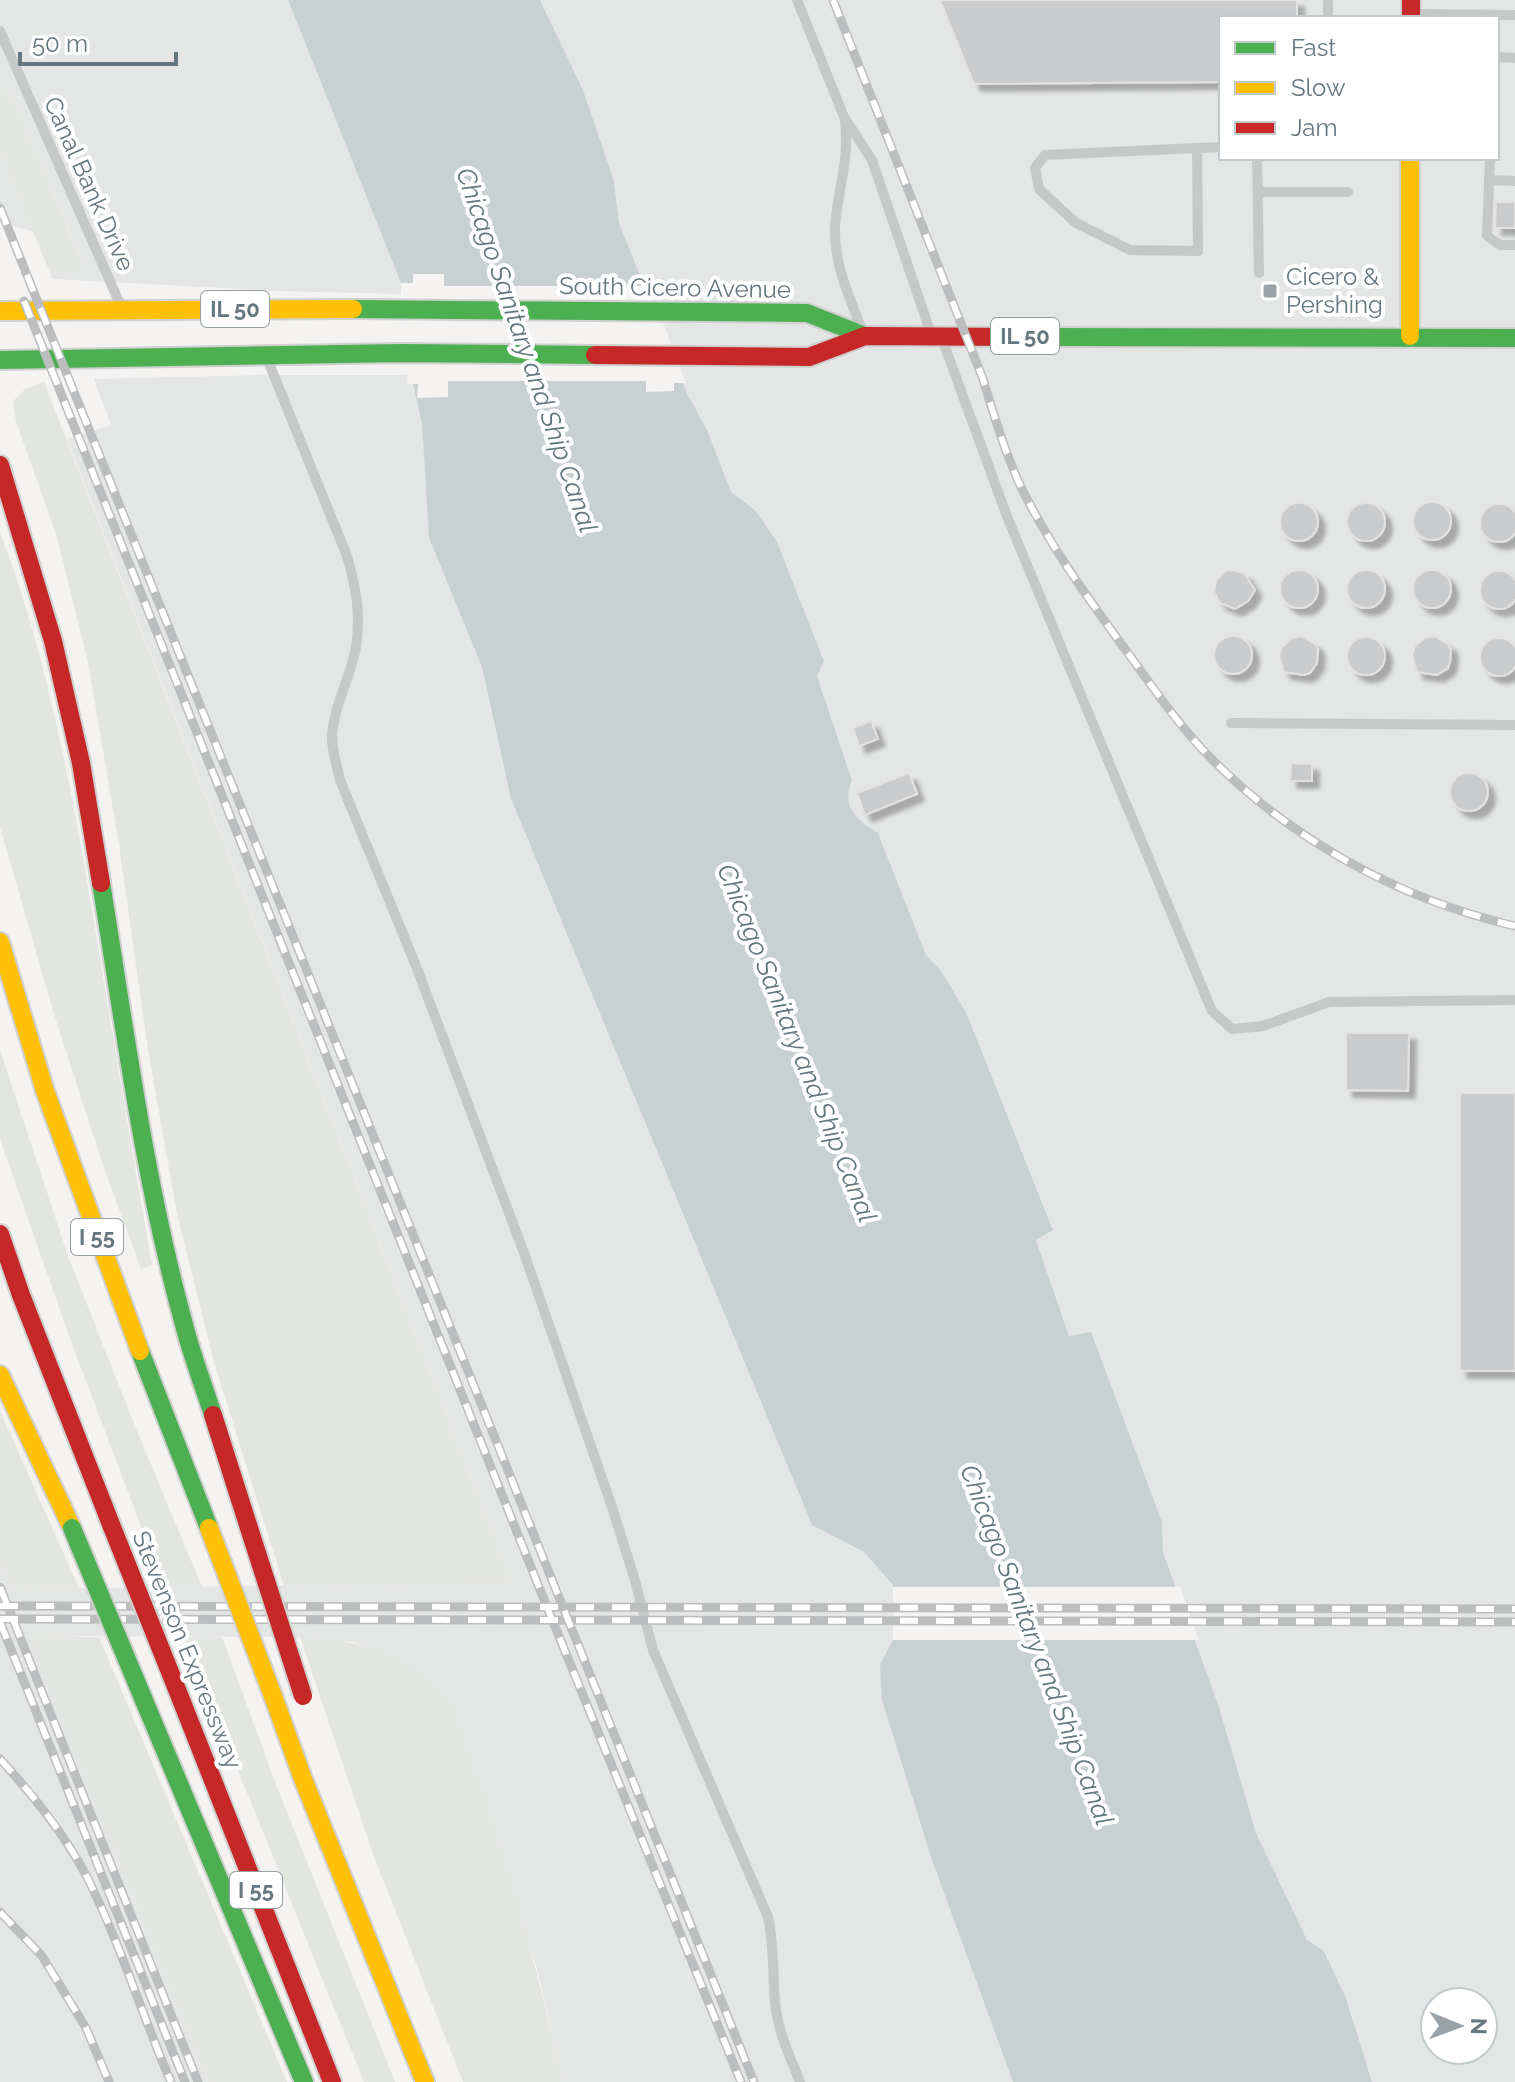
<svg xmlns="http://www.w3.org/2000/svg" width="1515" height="2082" viewBox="0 0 1515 2082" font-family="Raleway,sans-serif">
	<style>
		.built { fill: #e4e5e5; fill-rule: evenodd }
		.green { fill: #e3e5e0 }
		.water { fill: #c8d0d2; fill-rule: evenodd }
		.pier { fill: #f4f3f2; fill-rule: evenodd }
		.building { fill: #cacbcc; stroke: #e3e2e2; stroke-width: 2; filter: url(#shadow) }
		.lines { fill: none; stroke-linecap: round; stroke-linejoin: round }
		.fast-casing { stroke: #d0d0d0; stroke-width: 22 }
		.slow-casing { stroke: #d0d0d0; stroke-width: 22 }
		.jam-casing { stroke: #d0d0d0; stroke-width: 22 }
		.lane { stroke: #c6c8c8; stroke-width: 10 }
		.fast { stroke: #4caf50; stroke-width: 18 }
		.slow { stroke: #ffc107; stroke-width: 18 }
		.jam { stroke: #c62828; stroke-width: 18 }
		.rail-casing { stroke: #bcbdbe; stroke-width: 9 }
		.rail { stroke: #fff; stroke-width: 6; stroke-dasharray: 18; stroke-linecap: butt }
		.fast-bridge-casing { stroke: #d0d0d0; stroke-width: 22; stroke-linecap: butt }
		.slow-bridge-casing { stroke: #d0d0d0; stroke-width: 22; stroke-linecap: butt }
		.jam-bridge-casing { stroke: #d0d0d0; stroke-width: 22; stroke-linecap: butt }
		.fast-bridge { stroke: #4caf50; stroke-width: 18 }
		.slow-bridge { stroke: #ffc107; stroke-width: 18 }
		.jam-bridge { stroke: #c62828; stroke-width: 18 }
		.poi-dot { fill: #98a2a7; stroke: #fff; stroke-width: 3 }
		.labels { text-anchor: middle; stroke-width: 8; stroke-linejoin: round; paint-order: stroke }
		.shield { fill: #fff; stroke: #95a0a5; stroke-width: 2 }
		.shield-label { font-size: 22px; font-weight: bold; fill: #67777f }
		.street-label { font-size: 24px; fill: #67777f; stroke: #fff }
		.poi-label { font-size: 24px; fill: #67777f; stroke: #fff; text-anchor: start }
		.water-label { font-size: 26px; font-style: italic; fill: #63777c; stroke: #fff }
	</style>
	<defs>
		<filter id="shadow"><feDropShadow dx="7" dy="7" stdDeviation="2" flood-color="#0004"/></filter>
	</defs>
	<rect width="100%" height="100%" fill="#f4f3f2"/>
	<g class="built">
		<polygon points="0,0 288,0 401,283 402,294 278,291 53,279 50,273 72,272 81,259 10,91 0,89"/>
		<path d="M540 0H1515V2082H1372L1346 1998 1324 1951 1307 1940 1256 1833 1219 1707 1163 1552 1162 1522 1091 1333 1069 1336 1036 1239 1053 1229 966 1012 941 971 926 955 878 833 865 825 852 812 847 792 852 779 817 676 824 661 777 542 755 510 731 492 708 432 687 393 619 223 614 181 583 90ZM1221 18H1497V158H1221ZM1435 2002H1483V2050H1435Z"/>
		<polygon points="0,151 8,171 33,231 0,223"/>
		<polygon points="264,375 411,375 422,424 429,538 482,667 511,799 812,1525 864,1552 893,1585 893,1640 880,1664 932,1860 1013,2082 563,2082 536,1964 401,1662 354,1642 310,1637 32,1636 209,2082 0,2082 0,1559 12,1589 512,1583 67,439 111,425 94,379"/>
	</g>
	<g class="green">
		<polygon points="0,89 10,91 81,260 78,269 72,272 50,273 0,151"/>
		<polygon points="44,382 512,1583 284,1586 213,1359 177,1214 148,1050 119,845 88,662 57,537 16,422 13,401 25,389"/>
		<path d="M0 532C50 664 74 802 97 940 115 1049 133 1157 152 1265L141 1269 103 1165 54 1014 0 827Z"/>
		<polygon points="0,1050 69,1259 137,1431 202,1587 164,1587 69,1336 0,1139"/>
		<polygon points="0,1411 79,1588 12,1589 0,1559"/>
		<polygon points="31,1636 99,1637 287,2082 209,2082"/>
		<polygon points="184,1637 222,1637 280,1795 395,2082 364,2082"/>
		<path d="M300 1637C352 1636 407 1657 444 1693 454 1702 462 1735 467 1749 508 1859 537 1968 563 2082H463L374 1857Z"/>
	</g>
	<path class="water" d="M288 0H540L583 90 614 181 619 223 687 393 708 432 731 492 755 510 777 542 824 661 817 676 852 780C841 806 856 820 878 833L926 955 941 971 966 1012 1053 1230 1036 1240 1069 1336 1091 1332 1162 1522 1163 1552 1219 1707 1256 1833 1307 1940 1324 1951 1346 1998 1372 2082H1013L932 1860 882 1700 880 1664 893 1640V1585L864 1552 812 1525 511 799 482 667 429 538 422 424 411 375 401 283ZM1049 1590 1072 1594 1081 1614 1070 1633 1048 1635 1033 1616V1608Z"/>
	<g class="pier">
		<polygon points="413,274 444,274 444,286 649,286 686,383 674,383 674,391 646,392 646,381 448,381 448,397 417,398 418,384 408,384 407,376 401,323 401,283 413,283"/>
		<path d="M893 1587H1180L1199 1640H893ZM1057 1593 1074 1602 1077 1614 1076 1620 1068 1630 1056 1633 1049 1632 1039 1622 1037 1609 1045 1598Z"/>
	</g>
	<g class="building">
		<polygon points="940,0 1297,0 1297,18 1221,18 1221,82 974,84"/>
		<polygon points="1496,202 1515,202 1515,228 1495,228"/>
		<circle cx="1432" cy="521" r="19"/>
		<circle cx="1366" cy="522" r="19"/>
		<circle cx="1299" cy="522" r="19"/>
		<circle cx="1499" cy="523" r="19"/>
		<circle cx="1432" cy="589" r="19"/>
		<circle cx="1366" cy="589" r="19"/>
		<circle cx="1299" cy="589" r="19"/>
		<polygon points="1232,570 1244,573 1255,590 1248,601 1235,609 1220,603 1214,592 1216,580 1226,571"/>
		<circle cx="1499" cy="590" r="19"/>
		<circle cx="1233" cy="655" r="19"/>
		<polygon points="1301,636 1315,644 1318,650 1317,663 1310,673 1304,675 1284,672 1279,656 1282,647 1292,638"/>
		<polygon points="1434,636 1448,644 1451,650 1450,662 1448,668 1437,675 1417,672 1412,655 1415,646 1425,638"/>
		<circle cx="1366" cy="656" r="19"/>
		<circle cx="1499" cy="657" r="19"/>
		<polygon points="871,721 878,739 859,746 853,728"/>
		<polygon points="1291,763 1312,764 1312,781 1290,781"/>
		<circle cx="1469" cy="792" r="19"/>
		<polygon points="909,773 917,794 865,815 857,793"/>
		<polygon points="1346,1033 1409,1033 1408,1091 1346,1090"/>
		<rect x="1460" y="1093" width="55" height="278"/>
	</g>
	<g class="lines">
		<g class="fast-casing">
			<g id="fast">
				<polyline points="353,309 807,313 865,336"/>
				<polyline points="1038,337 1515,338"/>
				<polyline points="0,360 401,353 595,355"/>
				<path d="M101 883C125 1029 144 1178 183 1321 191 1353 203 1384 213 1415"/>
				<polyline points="140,1351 209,1528"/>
				<polyline points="143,1698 304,2082"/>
			</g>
		</g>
		<g class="slow-casing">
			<g id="slow">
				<polyline points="1410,158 1410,336"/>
				<polyline points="0,311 353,309"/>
				<polyline points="0,942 45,1091 140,1351"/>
				<polyline points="0,1375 72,1528"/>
				<polyline points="273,1696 303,1779 425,2082"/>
			</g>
		</g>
		<g class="jam-casing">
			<g id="jam">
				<polyline points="1411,0 1411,18"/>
				<polyline points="595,355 809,357 865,336 1038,337"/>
				<polyline points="0,465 53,641 81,763 101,883"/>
				<polyline points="0,1234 21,1295 112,1527"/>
				<polyline points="213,1415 249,1528"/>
				<polyline points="180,1697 332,2082"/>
			</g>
		</g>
		<g class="lane">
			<polyline points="797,0 844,117 872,160 930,331"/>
			<polyline points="1413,14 1515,15"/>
			<polyline points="1328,18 1328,0"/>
			<polyline points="0,31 120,304"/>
			<polyline points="1497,57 1515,58"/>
			<path d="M845 122C850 159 837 192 835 228 834 264 848 293 860 325"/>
			<polyline points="1197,148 1198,251 1130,250 1076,223 1039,189 1035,168 1045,155 1197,148 1221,147"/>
			<polyline points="1257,158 1259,273"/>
			<polyline points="1490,158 1487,236 1500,245 1515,245"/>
			<polyline points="1489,180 1515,181"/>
			<polyline points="1258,192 1348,192"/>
			<polyline points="942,339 1008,519 1212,1011 1232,1029 1263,1026 1329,1002 1515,1000"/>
			<path d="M268 361 347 556C356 587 361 615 356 647 351 677 333 707 332 737 332 752 337 766 340 780L416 966 523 1250 612 1507 634 1577 653 1650 768 1917C775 1949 772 1979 776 2011 780 2036 791 2059 800 2082"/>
			<polyline points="1231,723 1515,725"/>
		</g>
		<use href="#fast" class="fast"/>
		<use href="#slow" class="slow"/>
		<use href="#jam" class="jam"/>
		<g class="rail-casing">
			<g id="rail">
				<path d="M833 0 983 379C994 415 1005 453 1021 487 1049 544 1085 594 1122 645 1148 680 1173 718 1203 750 1287 838 1398 899 1515 926"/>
				<polyline points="0,208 754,2082"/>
				<polyline points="24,301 547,1607 741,2082"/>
				<polyline points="0,1587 198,2082"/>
				<polyline points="0,1606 1515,1609"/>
				<polyline points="0,1619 1515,1622"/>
				<polyline points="0,1622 185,2082"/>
				<path d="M0 1759C33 1795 64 1833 87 1877 120 1943 142 2015 171 2082"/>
				<polyline points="0,1912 42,1956 86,2028 109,2082"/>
			</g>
		</g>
		<use href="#rail" class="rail"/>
		<g class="fast-bridge-casing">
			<polyline id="fast-bridge" points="72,1528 143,1698"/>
		</g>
		<g class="slow-bridge-casing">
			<polyline id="slow-bridge" points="209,1528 273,1696"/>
		</g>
		<g class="jam-bridge-casing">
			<g id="jam-bridge">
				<polyline points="112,1527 180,1697"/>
				<polyline points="249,1528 303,1696"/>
			</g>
		</g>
		<use href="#fast-bridge" class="fast-bridge"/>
		<use href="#slow-bridge" class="slow-bridge"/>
		<use href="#jam-bridge" class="jam-bridge"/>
	</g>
	<rect class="poi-dot" x="1262" y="283" width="16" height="16" rx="4"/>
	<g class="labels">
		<g class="shield">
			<rect x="201" y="291" width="68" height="36" rx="6"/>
			<rect x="991" y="318" width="68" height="36" rx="6"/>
			<rect x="71" y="1219" width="52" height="36" rx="6"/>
			<rect x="230" y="1872" width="52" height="36" rx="6"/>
		</g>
		<g class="shield-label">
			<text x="235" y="317">IL 50</text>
			<text x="1025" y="344">IL 50</text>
			<text x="97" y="1245">I 55</text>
			<text x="256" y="1898">I 55</text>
		</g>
		<g class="street-label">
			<text transform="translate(89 184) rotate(66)" y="8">Canal Bank Drive</text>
			<text transform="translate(675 288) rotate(1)" y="8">South Cicero Avenue</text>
			<text transform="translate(187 1650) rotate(68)" y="8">Stevenson Expressway</text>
		</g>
		<g class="poi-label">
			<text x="1286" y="285">Cicero &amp;<tspan x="1286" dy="28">Pershing</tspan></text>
		</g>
		<g class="water-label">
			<text transform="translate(527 350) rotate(71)" y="9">Chicago Sanitary and Ship Canal</text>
			<text transform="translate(797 1043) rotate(68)" y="9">Chicago Sanitary and Ship Canal</text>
			<text transform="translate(1037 1645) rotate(69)" y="9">Chicago Sanitary and Ship Canal</text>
		</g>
	</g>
	<rect x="1219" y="16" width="280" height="144" fill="#ffffff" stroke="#c2c9cc" stroke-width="2"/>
	<rect x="1235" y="42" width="40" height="12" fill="#4caf50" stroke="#c2c9cc" stroke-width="2"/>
	<text x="1291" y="56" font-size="24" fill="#67777f">Fast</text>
	<rect x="1235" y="82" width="40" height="12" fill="#ffc107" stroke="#c2c9cc" stroke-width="2"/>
	<text x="1291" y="96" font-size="24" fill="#67777f">Slow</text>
	<rect x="1235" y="122" width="40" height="12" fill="#c62828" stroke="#c2c9cc" stroke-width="2"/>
	<text x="1291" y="136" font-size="24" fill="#67777f">Jam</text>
	<g transform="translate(1459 2026) rotate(91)"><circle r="38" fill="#ffffff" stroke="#c2c9cc" stroke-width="2"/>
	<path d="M0-6L14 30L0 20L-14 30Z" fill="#98a2a7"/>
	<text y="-12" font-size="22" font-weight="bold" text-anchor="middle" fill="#67777f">N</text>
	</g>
	<path d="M20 52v12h156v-12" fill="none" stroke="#67777f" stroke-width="4"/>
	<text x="32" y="52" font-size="24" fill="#67777f" stroke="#ffffff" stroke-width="6" paint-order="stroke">50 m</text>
</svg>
